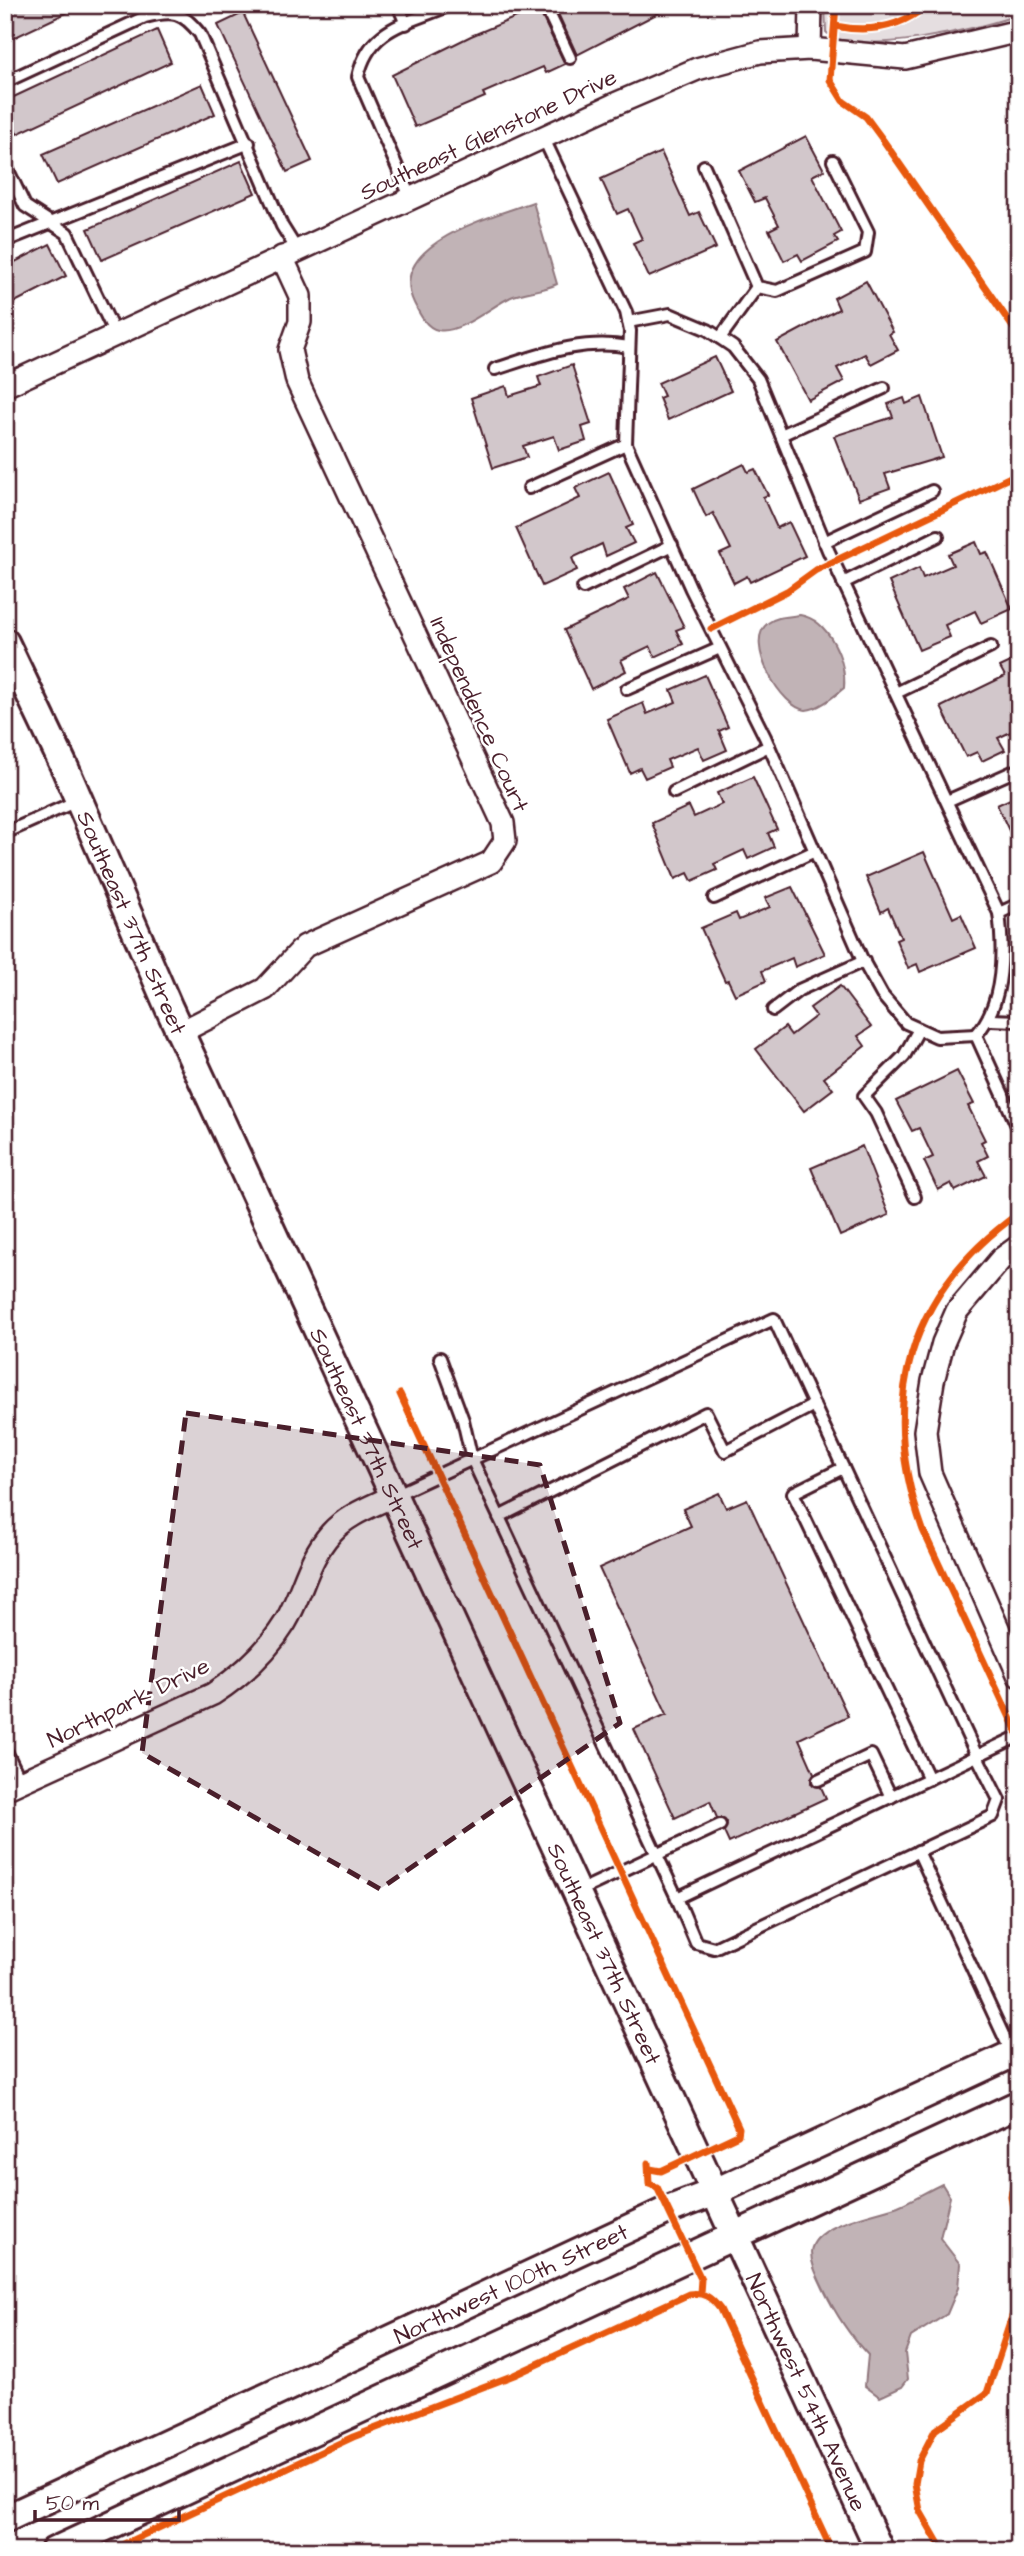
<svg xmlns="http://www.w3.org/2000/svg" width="1024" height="2556" viewBox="0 0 1024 2556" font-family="'Architects Daughter',sans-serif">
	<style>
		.green { fill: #e5dee0; stroke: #987e86; stroke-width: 2 }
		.water { fill: #c1b3b6; stroke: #91787e; stroke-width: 2 }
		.building { fill: #d2c7cb; stroke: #4a1f2b; stroke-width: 2 }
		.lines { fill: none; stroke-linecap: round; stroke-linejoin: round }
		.service-casing { stroke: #4a1f2b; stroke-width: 16 }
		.minor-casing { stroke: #4a1f2b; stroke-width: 26 }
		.tertiary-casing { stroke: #4a1f2b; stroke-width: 32 }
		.service { stroke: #fff; stroke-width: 10 }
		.minor { stroke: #fff; stroke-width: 21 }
		.tertiary { stroke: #fff; stroke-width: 26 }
		.cycleway-casing { stroke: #fff; stroke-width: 11 }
		.cycleway { stroke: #e8590c; stroke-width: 7 }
		.marked { fill: #4a1f2b; fill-opacity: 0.2; stroke: #4a1f2b; stroke-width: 5; stroke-dasharray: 14 9; stroke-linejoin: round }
		.labels { text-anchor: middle; stroke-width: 5; stroke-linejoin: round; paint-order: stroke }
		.street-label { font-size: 23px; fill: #4a1f2b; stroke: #fff }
	</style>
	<rect width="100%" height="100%" fill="#fff"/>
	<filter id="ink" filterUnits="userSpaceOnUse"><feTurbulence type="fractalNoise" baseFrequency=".0143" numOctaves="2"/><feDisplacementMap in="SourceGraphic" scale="14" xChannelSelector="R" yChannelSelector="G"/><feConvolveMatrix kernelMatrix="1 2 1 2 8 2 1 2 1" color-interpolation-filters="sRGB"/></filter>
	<g filter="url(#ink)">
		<path class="green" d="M825 5H1019V14C986 28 851 59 826 32Z"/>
		<g class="water">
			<path d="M533 202 557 284C543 291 526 291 511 297 493 305 459 335 438 330 426 328 419 313 414 303 385 243 495 216 533 202Z"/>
			<path d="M800 615C829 620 847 661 844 688 834 696 820 709 806 710 783 710 742 642 768 623 777 616 789 617 800 615Z"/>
			<path d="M942 2184 950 2197 940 2238 960 2264 958 2288 947 2314 911 2337 905 2353 908 2379 902 2387 880 2397 865 2386 868 2355C849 2335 835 2313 823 2288 818 2277 811 2265 811 2252 813 2224 876 2214 898 2206 913 2200 927 2191 942 2184Z"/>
		</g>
		<g class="building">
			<polygon points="20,5 83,5 5,42 5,12"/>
			<polygon points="554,5 674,5 577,55"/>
			<polygon points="538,8 565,64 546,73 543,67 483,93 485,97 415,127 392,75 471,36"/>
			<polygon points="243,13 312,161 287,172 218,25"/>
			<polygon points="157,30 171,62 17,134 5,108 5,101"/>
			<polygon points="202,84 215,114 57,184 43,154"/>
			<polygon points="806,136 824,170 812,176 841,232 834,236 838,242 802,261 798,254 784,261 769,230 779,225 765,198 755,202 739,171"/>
			<polygon points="661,152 690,216 699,212 716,248 649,277 633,243 642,239 628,209 617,214 601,179"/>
			<polygon points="241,161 255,193 102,260 88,229"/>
			<polygon points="50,244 66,276 5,307 5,267"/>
			<polygon points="866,281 893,332 889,334 898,350 871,364 865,354 837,368 844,381 808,400 777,342 839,309 834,298"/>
			<polygon points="715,357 731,391 668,420 659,398 664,396 658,383"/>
			<polygon points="572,365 591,424 582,427 586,441 559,450 554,436 523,446 527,457 493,468 471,398 506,386 509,396 541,386 538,377"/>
			<polygon points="922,397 942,457 885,474 890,488 859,499 834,436 893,417 888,404 904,398 906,404"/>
			<polygon points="744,464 748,472 755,469 768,495 763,497 777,528 789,522 805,556 750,582 747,576 734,583 720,554 731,549 713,513 706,517 693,489"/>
			<polygon points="609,472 633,525 626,528 634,543 606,556 602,544 572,558 577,570 542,586 516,528 580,498 575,488"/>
			<polygon points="976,542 981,554 987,552 1012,609 981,623 975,611 945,625 950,637 919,650 889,582 919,568 923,578 953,565 948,554"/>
			<polygon points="657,572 684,627 676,630 683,644 655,657 650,646 621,660 626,671 591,689 564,630 629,599 624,589"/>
			<polygon points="1019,658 1019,728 998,738 1005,750 982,761 977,752 966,757 941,707 1005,676 1000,667"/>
			<polygon points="705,675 728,727 719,731 727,750 704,760 698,747 667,760 670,767 645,778 640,768 630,773 607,719 643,703 647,714 676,702 671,690"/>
			<polygon points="753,777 777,829 768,833 774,847 748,859 744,850 714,864 717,870 692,881 688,873 675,879 652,823 689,806 694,817 722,804 717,793"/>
			<polygon points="1019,795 1019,852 997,805"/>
			<polygon points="924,852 953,918 961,914 976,948 920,972 917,964 908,968 896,940 901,938 888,908 881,912 866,877"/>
			<polygon points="792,887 825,954 795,967 792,958 762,971 766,981 735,995 728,980 725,981 701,928 736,913 739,920 770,907 765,898"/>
			<polygon points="840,986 871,1027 858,1036 865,1046 824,1078 833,1089 804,1111 756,1049 785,1027 791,1035 816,1016 810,1008"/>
			<polygon points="957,1071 974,1104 968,1106 985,1140 981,1142 988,1156 978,1161 986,1176 955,1191 951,1183 938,1190 924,1161 933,1157 919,1128 912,1131 896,1101"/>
			<polygon points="862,1146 889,1215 840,1236 811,1168"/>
			<polygon points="719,1493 726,1508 747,1499 848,1716 799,1739 814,1773 811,1783 821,1787 826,1798 729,1843 724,1832 727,1822 717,1818 710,1801 675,1818 634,1729 667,1714 599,1568 691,1526 683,1509"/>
		</g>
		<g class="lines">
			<g class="service-casing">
				<g id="service">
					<polyline points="398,5 406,24"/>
					<polyline points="545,5 570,58"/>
					<path d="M5 82 145 17C173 10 182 11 200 34L282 226 297 250"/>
					<polyline points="544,139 626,312 630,331 626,444 691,589 765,737 862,959 882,995 906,1023 937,1037 976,1035"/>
					<polyline points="5,164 25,206 67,233 116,336"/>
					<polyline points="704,166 757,287 777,291 865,252 868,232 833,161"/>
					<path d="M411 199 358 77C369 26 408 24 450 5"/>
					<polyline points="5,241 249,143"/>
					<path d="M628 322 670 314 708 330 733 347 758 379 828 550 999 913C1004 953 1004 1004 976 1035L1019 1130"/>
					<polyline points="720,338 757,287"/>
					<path d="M495 369C540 355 582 338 629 347"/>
					<polyline points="781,435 884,388"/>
					<polyline points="529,488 626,444"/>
					<polyline points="824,542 932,491"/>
					<polyline points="843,583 938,536"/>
					<polyline points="583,588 672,545"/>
					<polyline points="627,689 720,648"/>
					<polyline points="896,693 991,647"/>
					<polyline points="674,792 769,746"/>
					<polyline points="947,801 1019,769"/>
					<polyline points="5,833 79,800"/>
					<polyline points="714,898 815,851"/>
					<polyline points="999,913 1019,904"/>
					<polyline points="773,1010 799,990 864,961"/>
					<polyline points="990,1020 1019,1021"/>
					<polyline points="915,1197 876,1113 864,1096 904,1056 919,1029"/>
					<polyline points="440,1358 463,1420 472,1459 677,1898"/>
					<polyline points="843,1468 793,1493 929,1779"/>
					<path d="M395 1495 774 1319 977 1756 999 1800 993 1816 714 1948 696 1943 677 1898C791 1844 905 1790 1019 1736"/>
					<polyline points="499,1517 706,1413 725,1451 814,1405"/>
					<polyline points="5,1749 21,1782"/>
					<polyline points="818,1780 871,1755 891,1797"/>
					<polyline points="918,1851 1012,2054"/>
					<polyline points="579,1891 720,1825"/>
				</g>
			</g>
			<g class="minor-casing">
				<g id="minor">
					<polyline points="810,49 811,5"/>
					<polyline points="5,386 613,105 697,69 760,52 810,49 905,58 1019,31"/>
					<polyline points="181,1032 265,989 305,946 491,862 505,841 503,823 297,381 290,350 300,322 300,296 282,257"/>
					<polyline points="1019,1246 1001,1259 957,1311 943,1343 933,1381 925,1431 930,1473 1019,1676"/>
					<path d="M5 1789 213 1694C242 1675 267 1652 285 1623 303 1593 307 1560 331 1533 348 1514 373 1506 395 1495"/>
				</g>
			</g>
			<g class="tertiary-casing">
				<g id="tertiary">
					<path id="s1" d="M5 642 65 768 169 1008 880 2551"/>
					<path id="s2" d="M5 2519 668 2210 715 2192 1019 2051"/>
					<polyline points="54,2551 1019,2104"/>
				</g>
			</g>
			<use href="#service" class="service"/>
			<use href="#minor" class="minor"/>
			<use href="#tertiary" class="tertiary"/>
			<g class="cycleway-casing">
				<g id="cycleway">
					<polyline points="836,5 830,80 843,101 866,117 883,140 1019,336"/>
					<path d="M835 26C869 33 900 28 927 5"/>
					<polyline points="711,629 787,591 816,570 1019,473"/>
					<path d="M1019 1213C907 1293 877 1403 923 1530L1019 1737"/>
					<polyline points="400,1394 739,2128 738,2135 661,2171 650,2169"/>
					<polyline points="1019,2157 1011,2196 1019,2247"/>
					<polyline points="648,2163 649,2184 657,2187 701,2279 700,2293"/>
					<path d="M109 2551 353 2437 514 2375 689 2294C704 2292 711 2297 720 2309L832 2551"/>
					<polyline points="943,2551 920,2511 915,2484 919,2461 935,2430 987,2393 1019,2295"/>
				</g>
			</g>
			<use href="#cycleway" class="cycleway"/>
		</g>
	</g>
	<path class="marked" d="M186 1413 540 1465 620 1723 380 1889 142 1753Z"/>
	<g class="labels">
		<g class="street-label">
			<text transform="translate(488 134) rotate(-25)" y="8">Southeast Glenstone Drive</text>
			<text transform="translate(480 714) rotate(66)" y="8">Independence Court</text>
			<text dy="8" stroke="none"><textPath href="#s1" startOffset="308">Southeast 37th Street</textPath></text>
			<text dy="8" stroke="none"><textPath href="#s1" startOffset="875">Southeast 37th Street</textPath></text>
			<text transform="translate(128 1702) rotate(-26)" y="8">Northpark Drive</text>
			<text dy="8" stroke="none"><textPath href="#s1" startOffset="1442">Southeast 37th Street</textPath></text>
			<text dy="8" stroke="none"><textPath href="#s2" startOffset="558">Northwest 100th Street</textPath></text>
			<text dy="8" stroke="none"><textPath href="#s1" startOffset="1925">Northwest 54th Avenue</textPath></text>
		</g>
	</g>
	<rect width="1024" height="2556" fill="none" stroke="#fff" stroke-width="28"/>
	<rect x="14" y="14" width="996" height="2528" fill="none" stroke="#4a1f2b" stroke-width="2.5" filter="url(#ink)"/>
	<path d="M35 2510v10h144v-10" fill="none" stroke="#4a1f2b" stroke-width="3.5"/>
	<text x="46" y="2510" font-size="21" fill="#4a1f2b" stroke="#ffffff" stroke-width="5" paint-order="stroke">50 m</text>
</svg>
